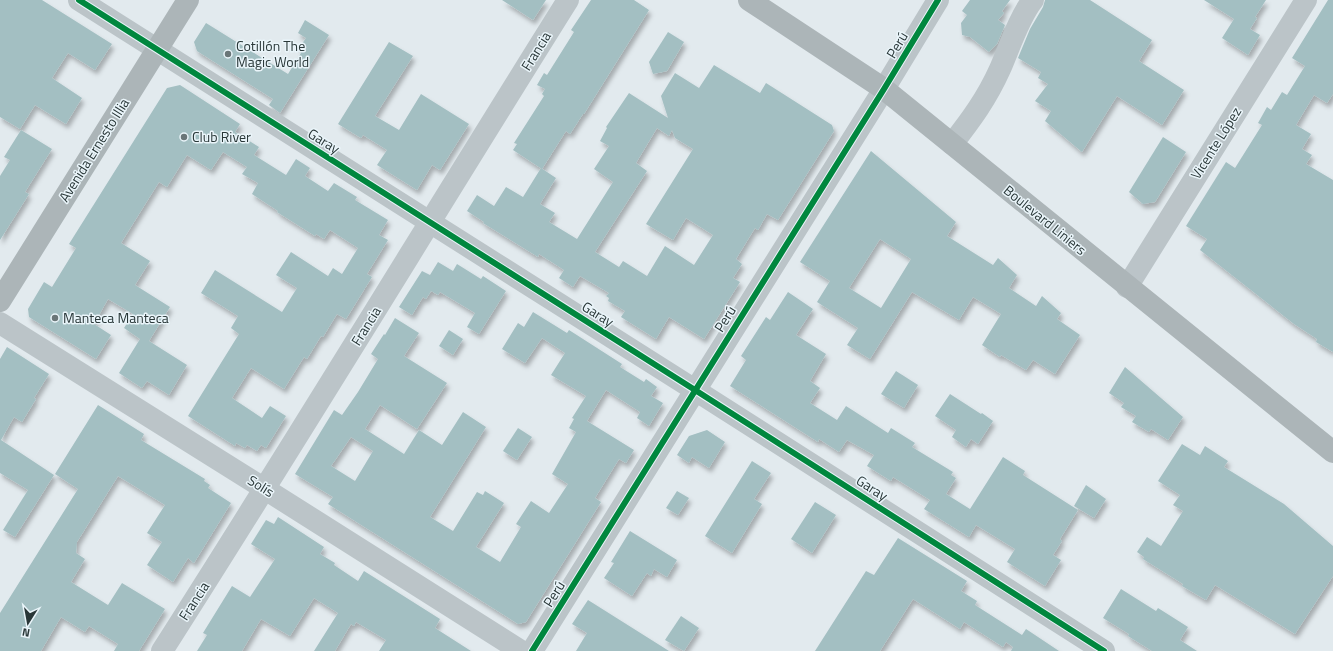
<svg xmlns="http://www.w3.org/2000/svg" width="1333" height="651" viewBox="0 0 1333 651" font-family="'Titillium Web',sans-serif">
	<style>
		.building { fill: #a3bfc2; fill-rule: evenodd; filter: url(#shadow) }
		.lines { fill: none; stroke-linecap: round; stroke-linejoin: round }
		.street { stroke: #bbc4c8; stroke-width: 22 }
		.secondary { stroke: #acb5b8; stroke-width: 22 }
		.cycleway-casing { stroke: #eaf5fa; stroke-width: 8 }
		.cycleway { stroke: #00873e; stroke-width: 6 }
		.poi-dot { fill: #6a7678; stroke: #eaf5fa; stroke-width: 1.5 }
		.labels { text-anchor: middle; stroke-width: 3; stroke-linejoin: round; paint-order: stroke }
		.street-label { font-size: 14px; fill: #293738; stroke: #eaf5fa }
		.poi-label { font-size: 14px; fill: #293738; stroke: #eaf5fa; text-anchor: start }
	</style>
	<defs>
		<filter id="shadow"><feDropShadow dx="2.5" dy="4.5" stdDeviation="2" flood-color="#0004"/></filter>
	</defs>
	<rect width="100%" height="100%" fill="#e2eaee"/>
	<g class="building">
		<polygon points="0,0 42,0 112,44 95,70 68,53 52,78 82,98 66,124 35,105 20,129 0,117"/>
		<polygon points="502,0 546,0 533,20"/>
		<polygon points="591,0 634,0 649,10 584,114 583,114 570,134 566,131 542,169 513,150 517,144 514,143 544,96 542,94 545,89 537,85 544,73 547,75 574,32 571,30"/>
		<polygon points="970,0 1010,0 1002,11 1004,13 998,20 1005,25 997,44 989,52 970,37 962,35 961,23 967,15 962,11"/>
		<polygon points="1045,0 1090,0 1152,40 1139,61 1184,90 1162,125 1117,96 1082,152 1045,121 1051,111 1035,101 1048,84 1038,78 1041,72 1018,58 1030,29 1043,7"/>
		<polygon points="1204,0 1266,0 1257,14 1255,17 1257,18 1250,29 1260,35 1248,55 1222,38 1234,19"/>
		<polygon points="1328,0 1333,0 1333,94 1327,103 1314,95 1296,125 1311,134 1302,149 1312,155 1306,164 1333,180 1333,352 1316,342 1317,339 1294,324 1200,250 1207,239 1186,226 1226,162 1235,168 1262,125 1258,123 1267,107 1271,110 1282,92 1287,95 1305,66 1292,58"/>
		<polygon points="305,20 329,35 280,113 269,105 273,99 197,51 194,42 206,23 288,74 301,53 299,48 306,38 298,33"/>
		<polygon points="668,32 684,42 667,71 653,74 649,62"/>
		<polygon points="389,42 413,56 375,116 399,130 421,94 469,124 440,170 432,165 417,190 377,165 387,150 363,135 361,138 338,124"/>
		<path d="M714 65 760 93 766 83 832 125 834 131 778 220 767 214 758 230 755 228 736 259 742 264 733 278 740 282 704 339 669 317 656 339 621 317 625 311 608 301 609 298 606 296 609 293 580 276 573 287 559 278 564 270 539 254 538 257 483 223 484 222 467 211 477 195 494 206 506 187 523 197 541 168 556 178 540 204 555 213 549 222 577 239 613 182 594 169 609 146 600 141 607 128 606 127 629 93 668 118 661 96 675 73 699 88ZM657 128 669 136 672 130 675 138 693 149 646 224 673 240 686 218 713 235 694 265 665 246 647 276 623 261 619 267 595 252 647 171 636 163Z"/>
		<polygon points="180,85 240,124 235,132 259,147 254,155 286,175 296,159 310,168 305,176 328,191 334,183 357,197 355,200 388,220 379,235 388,240 367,274 372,277 346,319 337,314 323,337 321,336 307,359 304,357 284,389 251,368 232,398 262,418 270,406 286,416 266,448 261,445 257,451 247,445 245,448 236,443 235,446 188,416 239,334 231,328 238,316 201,293 215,270 282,312 297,288 276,275 291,252 328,276 333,268 342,274 358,248 330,230 324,239 316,234 315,236 277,212 278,211 252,194 258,183 242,174 247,167 223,152 211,170 187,155 167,187 159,182 121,243 150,261 135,285 170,307 149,341 187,365 169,395 147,381 142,388 119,373 140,339 124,328 133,314 108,299 94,324 111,335 96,359 29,317 28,309 44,282 52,287 76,248 69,244 167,88"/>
		<polygon points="21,130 52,149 25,192 29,194 0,240 0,176 10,160 4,157"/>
		<polygon points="1163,137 1186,152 1155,202 1143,204 1129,192"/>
		<path d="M871 151 956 222 947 236 993 265 998 258 1017 275 1009 288 1036 306 1042 296 1061 313 1057 319 1080 335 1055 374 1033 360 1026 370 1001 355 1000 357 982 345 1001 314 973 297 959 320 912 292 870 359 847 345 858 328 817 302 830 281 800 262ZM880 239 911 259 881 308 849 288Z"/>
		<polygon points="438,262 453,271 457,264 481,279 483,276 506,291 479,334 467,327 475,313 440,292 438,295 431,291 426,299 423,297 412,315 399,307 422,271 430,275"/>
		<polygon points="788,292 813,309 796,335 826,354 810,381 820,388 810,403 837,420 846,406 888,433 891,428 915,443 912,447 953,472 951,475 956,478 946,494 970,509 1003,457 1025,471 1023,475 1078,510 1060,539 1062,541 1053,555 1061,560 1045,586 1007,562 1015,549 976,525 969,537 924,509 930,500 893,477 891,481 867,466 874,455 847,440 839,452 819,439 818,442 730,386 746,360 741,356 766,317 770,320"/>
		<path d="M533 312 567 333 569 330 622 364 620 367 644 382 646 379 657 387 651 396 663 403 649 426 637 418 640 412 606 390 587 421 634 450 626 463 619 459 595 498 601 502 526 622 518 624 328 504 333 497 295 474 334 410 342 415 358 392 378 359 371 354 384 334 385 335 395 318 419 333 404 356 447 383 417 429 380 405 365 429 404 454 419 430 442 445 463 412 486 427 430 517 453 531 477 492 483 495 485 491 504 503 476 547 500 562 521 527 516 524 531 501 549 513 568 484 552 474 576 432 569 428 574 419 572 418 586 396 551 375 565 353 542 338 525 363 502 349 518 323 524 327ZM351 437 373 451 355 481 331 466Z"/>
		<polygon points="449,330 463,339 453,355 439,346"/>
		<polygon points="7,347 49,374 34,398 36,399 22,422 14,417 1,440 54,475 15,537 3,530 28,490 0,473 0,359"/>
		<polygon points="1125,367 1183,417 1168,440 1151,429 1149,432 1132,422 1136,416 1121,407 1124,403 1109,393"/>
		<polygon points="896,371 918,385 904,408 881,394"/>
		<polygon points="950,394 981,414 982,413 993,421 978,444 971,439 966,447 952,437 956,430 935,416"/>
		<polygon points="98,405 144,434 141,440 205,479 204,481 210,485 208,488 231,503 194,563 188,558 173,582 147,565 162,542 147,533 165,505 118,476 77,542 76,553 85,559 71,582 108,605 122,583 165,609 139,651 114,651 118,644 89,626 85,632 61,617 41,651 0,651 0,613 78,489 55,474"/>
		<polygon points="518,428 532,437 517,460 503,451"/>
		<polygon points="707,430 725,442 709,468 692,457 689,463 677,455 689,436"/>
		<polygon points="1182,444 1200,455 1205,446 1228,461 1224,467 1284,504 1333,546 1333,576 1295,634 1215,585 1206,600 1182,586 1183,584 1143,559 1144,557 1137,552 1147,537 1161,546 1183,511 1173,505 1180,495 1158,481"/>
		<polygon points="752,461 771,473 754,499 762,504 732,553 705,536"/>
		<polygon points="1086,485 1106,499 1094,518 1074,506"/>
		<polygon points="677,491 689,498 678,515 666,508"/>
		<polygon points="815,502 836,515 812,553 791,539"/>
		<polygon points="278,517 324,547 320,554 335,563 334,565 358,581 364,571 440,619 435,628 471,651 379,651 386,640 356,622 354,626 351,624 335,651 314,651 338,613 314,598 290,636 261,619 242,651 197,651 207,635 203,633 232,586 250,597 275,559 251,544 266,520 274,524"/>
		<polygon points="630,531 677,560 667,577 654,569 651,576 647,573 632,596 604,578 614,563 611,562"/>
		<polygon points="898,538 967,581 961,591 977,601 975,605 1022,635 1026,629 1059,651 1011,651 1013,647 1006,642 1003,647 964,622 960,629 913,599 880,651 815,651 866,571 874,575"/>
		<polygon points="1121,589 1156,611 1158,608 1188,627 1180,640 1197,651 1152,651 1128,636 1129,634 1103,618"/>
		<polygon points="588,600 669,651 576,651 587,633 572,624"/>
		<polygon points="681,616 699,628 684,651 665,640"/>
	</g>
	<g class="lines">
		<g class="street">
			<polyline points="79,0 695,390 1104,651"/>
			<path d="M952 144C971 120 987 98 1000 69 1009 49 1019 17 1033 0"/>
			<polyline points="1127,287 1306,0"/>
			<polyline points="0,323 265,489 521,651"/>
			<path d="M162 651C300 435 432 217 568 0"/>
			<polyline points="532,651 884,89 938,0"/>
		</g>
		<g class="secondary">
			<polyline points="749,0 884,89 1333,452"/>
			<polyline points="0,301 188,0"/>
		</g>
		<g class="cycleway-casing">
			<g id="cycleway">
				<polyline points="79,0 695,390 1104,651"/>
				<polyline points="532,651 884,89 938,0"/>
			</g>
		</g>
		<use href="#cycleway" class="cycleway"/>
	</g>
	<g class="poi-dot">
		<circle cx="228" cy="54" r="4"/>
		<circle cx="184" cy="137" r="4"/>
		<circle cx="55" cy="318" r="4"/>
	</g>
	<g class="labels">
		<g class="street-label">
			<text transform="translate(897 45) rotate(-59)" y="5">Perú</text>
			<text transform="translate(536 51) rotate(-58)" y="5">Francia</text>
			<text transform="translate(324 141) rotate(32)" y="5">Garay</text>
			<text transform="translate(1216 143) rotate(-58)" y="5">Vicente López</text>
			<text transform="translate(94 150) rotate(-58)" y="5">Avenida Ernesto Illia</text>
			<text transform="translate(1045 220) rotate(39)" y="5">Boulevard Liniers</text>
			<text transform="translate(598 314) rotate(32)" y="5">Garay</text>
			<text transform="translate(725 319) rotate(-58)" y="5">Perú</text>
			<text transform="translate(366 326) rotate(-58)" y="5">Francia</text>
			<text transform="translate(261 486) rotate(32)" y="5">Solís</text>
			<text transform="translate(872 488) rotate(33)" y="5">Garay</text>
			<text transform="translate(554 594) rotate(-58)" y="5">Perú</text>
			<text transform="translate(194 601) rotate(-57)" y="5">Francia</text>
		</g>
		<g class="poi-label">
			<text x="236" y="51">Cotillón The<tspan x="236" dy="16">Magic World</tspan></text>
			<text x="192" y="142">Club River</text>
			<text x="63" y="323">Manteca Manteca</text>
		</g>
	</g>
	<g transform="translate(28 623) rotate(191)" stroke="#eaf5fa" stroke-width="3" paint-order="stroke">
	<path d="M0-3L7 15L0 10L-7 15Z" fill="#293738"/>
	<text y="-6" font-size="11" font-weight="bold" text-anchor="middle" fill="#293738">N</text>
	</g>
</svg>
